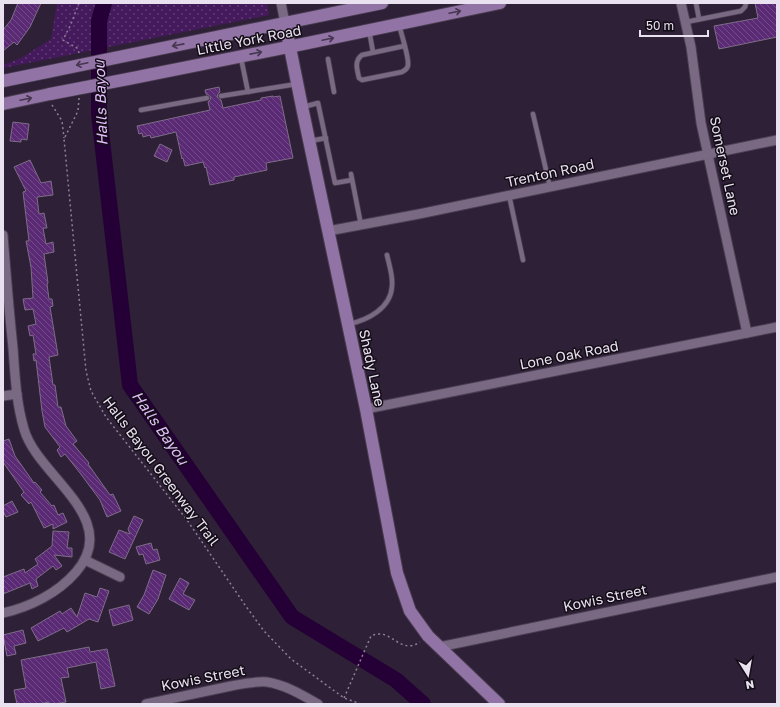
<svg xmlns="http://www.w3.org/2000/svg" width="780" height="707" viewBox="0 0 780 707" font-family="'Golos Text',sans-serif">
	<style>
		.grass { fill: url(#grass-dots) }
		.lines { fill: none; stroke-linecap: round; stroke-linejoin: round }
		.river { stroke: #250036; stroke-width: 16 }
		.building { fill: url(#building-back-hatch); stroke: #7d6d87 }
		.lane-casing { stroke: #493d50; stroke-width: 6 }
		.street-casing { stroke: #493d50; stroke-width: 11 }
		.secondary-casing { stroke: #493d50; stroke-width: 14 }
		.path { stroke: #8d8194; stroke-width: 1.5; stroke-dasharray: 2 3; stroke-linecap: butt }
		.lane { stroke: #796983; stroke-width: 4.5 }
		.street { stroke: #796983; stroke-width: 9 }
		.secondary { stroke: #9273a5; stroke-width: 12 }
		.secondary-bridge-casing { stroke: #493d50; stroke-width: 14; stroke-linecap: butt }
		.secondary-bridge { stroke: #9273a5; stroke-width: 12 }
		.oneway { stroke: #463650 }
		.labels { text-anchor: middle; stroke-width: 3; stroke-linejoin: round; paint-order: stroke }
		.street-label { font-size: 14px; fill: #eae1f0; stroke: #130d17 }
		.water-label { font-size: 15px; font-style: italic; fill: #e3bdfc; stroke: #130d17 }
	</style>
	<defs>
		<pattern id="grass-dots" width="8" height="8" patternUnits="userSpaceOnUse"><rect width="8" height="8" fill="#451a5c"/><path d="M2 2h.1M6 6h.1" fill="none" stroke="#603b74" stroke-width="1.8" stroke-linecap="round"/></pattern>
		<pattern id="building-back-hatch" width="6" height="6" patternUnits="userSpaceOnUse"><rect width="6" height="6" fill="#5b2a75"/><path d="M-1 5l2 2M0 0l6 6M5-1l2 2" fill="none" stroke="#734989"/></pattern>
	</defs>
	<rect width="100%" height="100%" fill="#2e2036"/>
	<polygon class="grass" points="57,3 267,3 269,15 3,68 3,65 21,58 51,39"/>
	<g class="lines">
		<polyline class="river" points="104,3 99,21 99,114 130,385 292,617 396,680 423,704"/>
	</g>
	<g class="building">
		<polygon points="18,3 41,3 30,27 17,45 14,42 3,51 3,30 11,20"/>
		<polygon points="755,3 777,3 777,37 719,49 714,26 758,18"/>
		<polygon points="219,87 220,92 218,94 217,97 221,100 223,108 261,100 261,98 273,96 273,97 280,96 293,158 266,163 267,170 234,177 234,180 210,185 206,167 205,168 203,162 185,166 183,158 182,159 176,132 151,138 150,135 143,137 142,133 139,134 137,126 210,110 208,102 210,100 211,97 206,94 205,90"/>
		<polygon points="13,122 29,124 27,140 21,139 21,142 10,141"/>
		<polygon points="160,144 172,150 167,162 154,156"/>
		<polygon points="30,160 41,183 51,181 53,195 37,197 39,214 44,213 47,228 43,228 46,244 53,242 54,252 44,254 48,283 47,284 49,299 52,299 53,306 50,307 58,355 49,357 53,385 55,385 58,407 61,407 66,426 77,441 73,444 89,463 88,464 110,495 113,494 121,511 107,517 100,500 80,473 65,454 61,457 57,450 60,447 45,427 42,411 36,360 34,361 33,354 36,354 33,335 30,336 28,326 36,324 33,309 25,310 23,299 33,298 31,267 26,241 29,241 23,192 26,191 14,167"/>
		<polygon points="9,439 15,456 34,483 35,482 42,490 40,492 52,506 54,505 58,515 63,513 67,522 53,529 53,524 44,528 31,502 29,504 21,495 24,492 3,462 3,441"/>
		<polygon points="12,501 18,512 6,517 3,511 3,506"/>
		<polygon points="134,516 143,520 125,559 109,552 119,530 130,534 128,529"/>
		<polygon points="53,531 69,532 67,548 72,548 72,557 54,555 62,566 56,570 53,566 36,579 38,586 32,589 30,583 3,594 3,577 24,569 25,573 38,564 35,559 52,546"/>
		<polygon points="151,543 153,550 157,549 160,560 146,564 143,554 139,555 136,547"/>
		<polygon points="153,570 166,575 158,599 149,614 137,607 144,595"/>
		<polygon points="180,578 189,583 183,594 195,600 189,610 169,599"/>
		<polygon points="100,588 109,591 98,622 89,619 67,632 64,628 38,641 31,628 60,611 62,614 71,608 77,617 85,593 97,597"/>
		<polygon points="129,605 133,620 113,626 109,610"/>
		<polygon points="23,630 26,643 14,646 16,654 7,656 3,635"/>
		<polygon points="89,647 90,652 107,649 115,686 101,689 96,662 67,668 69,677 61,678 66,702 54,704 49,704 49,702 39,704 17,704 14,690 26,688 21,660"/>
	</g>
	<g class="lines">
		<g class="lane-casing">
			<g id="lane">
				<polyline points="696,3 699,19"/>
				<polyline points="686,22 741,11 745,7 746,3"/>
				<path d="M399 24C401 34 409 56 408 65 408 69 405 70 402 72L362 80 359 78C357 69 354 61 362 55L404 46"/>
				<polyline points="369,30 373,52"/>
				<polyline points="241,58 248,92"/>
				<polyline points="328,59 334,92"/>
				<polyline points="221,96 297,84"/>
				<polyline points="303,107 318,103 335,183 352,180"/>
				<polyline points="141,110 207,98"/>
				<polyline points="533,114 550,187"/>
				<polyline points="310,141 326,138"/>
				<polyline points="351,174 361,225"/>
				<polyline points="509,195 523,260"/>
				<path d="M349 324C368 320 391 308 392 286 393 275 389 265 387 255"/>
			</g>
		</g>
		<g class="street-casing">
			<g id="street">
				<polyline points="281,3 285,23"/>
				<polyline points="681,3 691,47 701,123 747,333"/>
				<polyline points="328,231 419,214 777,140"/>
				<path d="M3 235C6 273 9 310 13 348 15 375 16 402 24 429 37 476 123 518 76 572 58 593 30 607 3 613"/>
				<polyline points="3,396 17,394"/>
				<polyline points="366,409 777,327"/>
				<polyline points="85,560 120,577"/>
				<polyline points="439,647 777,577"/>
				<path d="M146 704C174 698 202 692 231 686 242 684 255 681 267 682 286 685 302 695 318 704"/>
			</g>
		</g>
		<g class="secondary-casing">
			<g id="secondary">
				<polyline points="285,23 302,107 366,409 397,573 410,611 428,636 499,704"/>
				<polyline points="134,54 382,3"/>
				<polyline points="128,79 303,44 500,3"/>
				<polyline points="3,81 47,72"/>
				<polyline points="3,104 50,94"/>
			</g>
		</g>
		<g class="path">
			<polyline points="79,3 71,24 63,40 77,48 80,55"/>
			<polyline points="79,98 78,111 64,139 86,371 91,391 106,417 187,520 245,605 264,631 291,659 344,698 361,704"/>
			<polyline points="52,105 62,121 64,138"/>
			<path d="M344 698 371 636C391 626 399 656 420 642"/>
		</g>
		<use href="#lane" class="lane"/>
		<use href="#street" class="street"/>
		<use href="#secondary" class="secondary"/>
		<g class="secondary-bridge-casing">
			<g id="secondary-bridge">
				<polyline points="47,72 134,54"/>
				<polyline points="50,94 128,79"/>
			</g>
		</g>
		<use href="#secondary-bridge" class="secondary-bridge"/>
	</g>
	<defs><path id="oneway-shaft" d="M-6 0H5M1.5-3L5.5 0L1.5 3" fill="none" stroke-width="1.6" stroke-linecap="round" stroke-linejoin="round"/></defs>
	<g class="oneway">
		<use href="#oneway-shaft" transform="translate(455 12) rotate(-12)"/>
		<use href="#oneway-shaft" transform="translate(328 39) rotate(-12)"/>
		<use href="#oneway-shaft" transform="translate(178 45) rotate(169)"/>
		<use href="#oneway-shaft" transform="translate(256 53) rotate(-11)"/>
		<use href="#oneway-shaft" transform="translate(82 64) rotate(168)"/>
		<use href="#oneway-shaft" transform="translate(26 99) rotate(-12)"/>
	</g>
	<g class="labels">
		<g class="street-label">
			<text transform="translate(249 40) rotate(-11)" y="5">Little York Road</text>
			<text transform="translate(725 166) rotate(78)" y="5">Somerset Lane</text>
			<text transform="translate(550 173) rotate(-12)" y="5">Trenton Road</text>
			<text transform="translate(569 355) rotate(-11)" y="5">Lone Oak Road</text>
			<text transform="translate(372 368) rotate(78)" y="5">Shady Lane</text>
			<text transform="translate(161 471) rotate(53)" y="5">Halls Bayou Greenway Trail</text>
			<text transform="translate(605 598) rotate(-12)" y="5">Kowis Street</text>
			<text transform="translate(203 678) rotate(-11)" y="5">Kowis Street</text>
		</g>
		<g class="water-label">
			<text transform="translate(101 103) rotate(-92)" y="5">Halls Bayou</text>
			<text transform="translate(160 428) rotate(55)" y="5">Halls Bayou</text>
		</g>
	</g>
	<rect width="780" height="707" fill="none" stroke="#eae1f0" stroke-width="8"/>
	<g transform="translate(748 675) rotate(169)" stroke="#130d17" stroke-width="3" paint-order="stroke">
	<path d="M0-3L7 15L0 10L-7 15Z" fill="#eae1f0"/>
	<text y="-6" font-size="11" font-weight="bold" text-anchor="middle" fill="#eae1f0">N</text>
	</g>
	<path d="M640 30v6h68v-6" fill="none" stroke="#eae1f0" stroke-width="2"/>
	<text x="646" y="30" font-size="12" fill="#eae1f0" stroke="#130d17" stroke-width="3" paint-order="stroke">50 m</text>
</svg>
